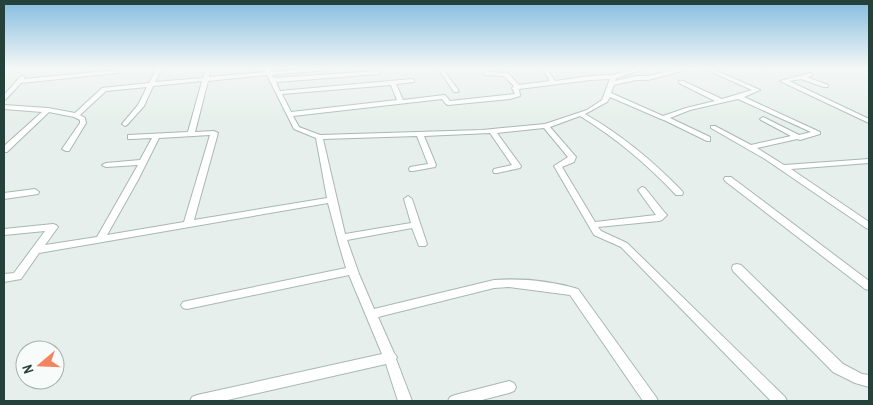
<svg xmlns="http://www.w3.org/2000/svg" width="873" height="405" viewBox="0 0 873 405" font-family="'Archivo Narrow',sans-serif">
	<style>
		.lines { fill: none; stroke-linecap: round; stroke-linejoin: round }
		.street-casing { stroke: #a8b8b2; stroke-width: 2 }
		.street { fill: #fff; fill-rule: evenodd }
	</style>
	<rect width="100%" height="100%" fill="#e6efeb"/>
	<g class="lines">
		<g class="street-casing">
			<g id="street">
				<polygon points="4,68 11,68 4,70"/>
				<path d="M157 68H162L155 82 203 78 206 68H211L209 77 265 72 264 68H268L271 72 314 68H330L327 70 272 75 274 78 377 71 380 73 379 74 276 82 280 91 412 79 414 80V82L396 84 403 100 444 95 446 96 450 101 515 94 512 88 514 86 504 76 485 75 480 68H485L489 72 508 73 519 85 550 81 542 68H546L555 81 590 76 613 75 640 68H648L616 78 615 81 636 76H648L682 68H689V69L648 80H636L614 85 611 93 663 116 686 108 715 101 679 83V81H683L722 99 752 90 703 68H710L760 90 744 97 820 132V134L800 140 797 139 757 148 784 165 869 159V163L791 169 869 222V229L866 228 765 159 711 128V126H715L751 145 791 136 761 120 760 119 763 117 799 135 811 132 738 99 690 110 670 118 710 137V141H707L664 120 661 119 610 97 607 102 585 114C622 135 653 161 682 191L683 193 682 195H676C647 164 616 138 580 116L550 127 576 157 574 162 562 167 595 222 656 215 638 190 642 187 645 188 665 213 667 215 662 220 659 221 598 227 601 231 627 243 785 397 787 401H771L621 247 594 235 554 166 568 157 544 128 497 133 521 166 520 168 497 173H494L493 171 494 169 512 165 490 133 424 136 436 165 435 167 413 171H410L409 169 410 167 428 164 417 136 323 139 345 234 411 223 404 199 408 196 412 199 427 244 425 246H419L412 228 347 240 359 274 374 309 494 280C521 278 552 281 578 289L656 397 658 401H643L570 295 509 287 494 288 378 317 394 353 397 357 396 359 412 401H398L386 364 223 401H190L192 397 197 395 382 354 349 275 187 309 183 308 181 305 183 302 187 301 346 268 338 241 328 203 39 253 21 279 4 282V274L14 273 45 231 4 235V229L53 224 56 225 58 227 45 245 97 237 138 165 106 167 102 165 106 163 140 160 152 138 131 139H128V135L188 132 202 81 153 86 144 106 127 125 125 126 122 124 138 105 147 87 106 91 80 115 85 118 86 123 69 151H66L62 149 80 123V120L74 117 49 112 7 152H4V146L42 112 4 109V105L48 108 75 113 102 88 149 83ZM267 75 294 129 316 138 327 198 194 220 218 133 214 131 195 132 208 81ZM610 79 602 100 587 110 545 124 482 130 320 135 299 127 293 116 442 99 446 104 448 105 510 99 520 96 519 89 590 80ZM391 85 397 100 291 112 282 94ZM210 135 184 222 107 235 138 180 159 138Z"/>
				<polygon points="438,68 442,68 459,91 458,92 454,92"/>
				<polygon points="115,70 118,72 117,73 21,83 6,99 4,100 4,95 21,76 25,76 24,79"/>
				<polygon points="810,73 812,74 812,76 807,77 828,85 828,87 824,87 801,79 789,81 869,119 869,123 780,81"/>
				<polygon points="725,177 731,177 869,281 869,290 865,289 725,181 724,179"/>
				<polygon points="35,189 39,192 38,194 4,199 4,193"/>
				<polygon points="737,264 741,265 843,364 862,374 869,375 869,387 855,383 833,372 733,271 732,268 733,265"/>
				<polygon points="509,381 514,383 516,387 514,391 509,393 478,401 448,401 450,397 455,395"/>
			</g>
		</g>
		<use href="#street" class="street"/>
	</g>
	<linearGradient id="sky" x2="0" y2="1"><stop stop-color="#84bce0"/><stop offset="0.55" stop-color="#f4f8f6"/><stop offset="1" stop-color="#f4f8f6" stop-opacity="0"/></linearGradient>
	<rect width="873" height="124" fill="url(#sky)"/>
	<rect width="873" height="405" fill="none" stroke="#24423a" stroke-width="10"/>
	<g transform="translate(40 365) rotate(251)"><circle r="24" fill="#f7fbf9" stroke="#a3b1ad"/>
	<path d="M0-4L9 19L0 12L-9 19Z" fill="#f4845f"/>
	<text y="-8" font-size="14" font-weight="bold" text-anchor="middle" fill="#24423a">N</text>
	</g>
</svg>
